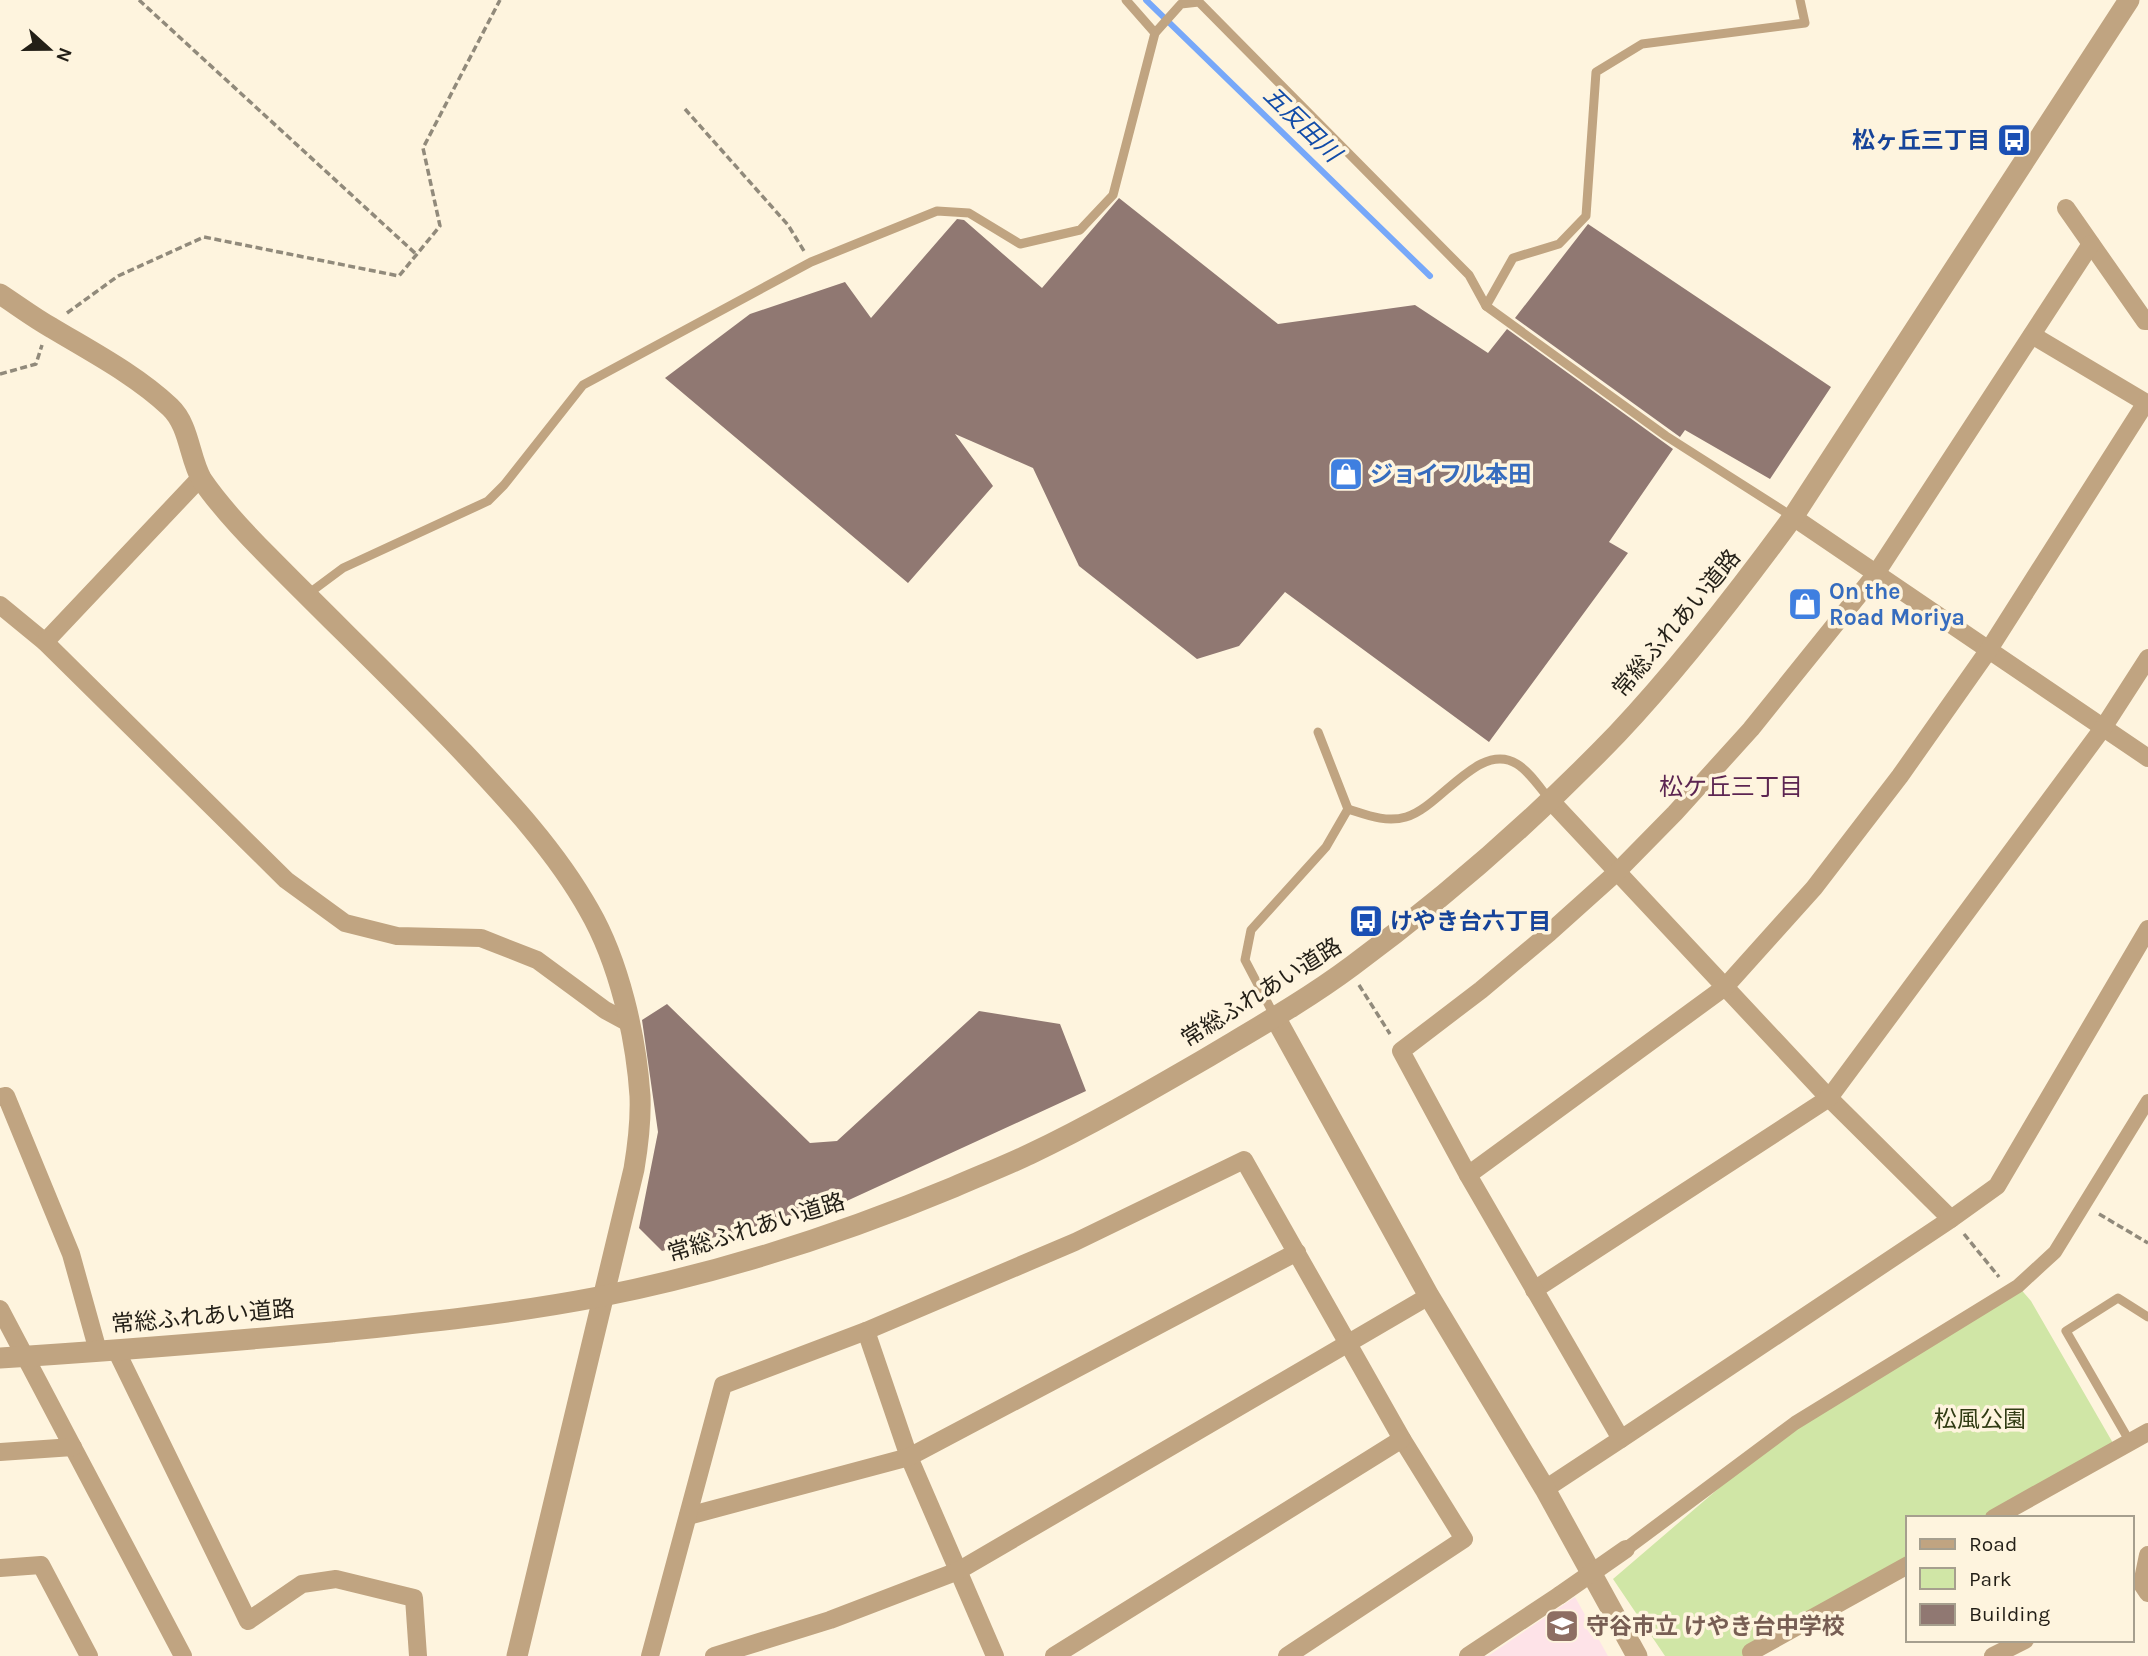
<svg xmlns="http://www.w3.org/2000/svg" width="2148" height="1656" viewBox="0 0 2148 1656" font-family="Karla,'Noto Sans JP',sans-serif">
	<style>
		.education { fill: #fee3e8 }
		.green { fill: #d0e6a6 }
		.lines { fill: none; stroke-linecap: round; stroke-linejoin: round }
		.stream { stroke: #77a8f9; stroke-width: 6 }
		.building { fill: #907872 }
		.path { stroke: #918a7b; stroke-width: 3.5; stroke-dasharray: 7 3.5; stroke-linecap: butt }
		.service { stroke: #c0a481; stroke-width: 9 }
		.pedestrian { stroke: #c0a481; stroke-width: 14 }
		.minor { stroke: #c0a481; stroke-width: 18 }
		.tertiary { stroke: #c0a481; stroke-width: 21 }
		.minor-bridge { stroke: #c0a481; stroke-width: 18 }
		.labels { text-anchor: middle; stroke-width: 7; stroke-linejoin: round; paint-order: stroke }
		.transit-label { font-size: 23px; font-weight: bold; fill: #164399; stroke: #fef4de; text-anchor: end }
		.shop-label { font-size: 23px; font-weight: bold; fill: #366cbe; stroke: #fef4de; text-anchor: start }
		.street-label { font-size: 23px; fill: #231f17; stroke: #fef4de }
		.park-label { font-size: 23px; fill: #303b13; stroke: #fef4de }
		.education-label { font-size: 23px; font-weight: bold; fill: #785e54; stroke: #fef4de; text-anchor: start }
		.water-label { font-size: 24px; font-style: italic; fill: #114ba8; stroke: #fef4de }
		.neighbourhood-label { font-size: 24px; fill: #5c2551; stroke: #fef4de }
	</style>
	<rect width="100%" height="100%" fill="#fef4de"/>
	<polygon class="education" points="1575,1597 1608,1656 1488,1656"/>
	<polygon class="green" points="2018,1286 2031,1301 2117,1450 1994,1518 1908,1518 1908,1565 1743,1656 1665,1656 1613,1579 1795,1423"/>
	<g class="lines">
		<polyline class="stream" points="1146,0 1430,276"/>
	</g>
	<g class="building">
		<polygon points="1119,198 1278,324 1415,305 1488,353 1507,329 1673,449 1609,542 1628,553 1489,742 1285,592 1239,646 1197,659 1079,566 1033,468 955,434 993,486 908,583 665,378 750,314 845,282 871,318 957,219 964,220 1042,288"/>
		<polygon points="1588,224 1831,387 1770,479 1685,430 1680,437 1515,318"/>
		<polygon points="667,1004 810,1143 837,1141 979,1011 1060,1024 1086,1091 838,1205 662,1251 639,1228 658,1132 642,1020"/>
	</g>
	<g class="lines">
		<g class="path">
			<polyline points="139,0 416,254"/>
			<polyline points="685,109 788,225 804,251"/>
			<polyline points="67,313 118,276 204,237 399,276 440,226 423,148 500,0"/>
			<polyline points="0,374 36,364 42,345"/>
			<polyline points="1359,985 1390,1034"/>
			<polyline points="2099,1214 2148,1243"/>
			<polyline points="1964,1234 1999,1277"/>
		</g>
		<g class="service">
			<polyline points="1126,0 1155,33 1181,4 1199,2 1469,275 1486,306 1666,436 1793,517"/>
			<polyline points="1486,306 1513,258 1559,244 1586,216 1596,72 1642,44 1805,23 1800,0"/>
			<polyline points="308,594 343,568 488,501 504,485 583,385 811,262 937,211 969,213 1020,244 1080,230 1113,195 1155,33"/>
			<path d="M1348 809C1367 815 1386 823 1406 817 1440 808 1479 740 1517 764 1530 772 1540 788 1550 800"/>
			<polyline points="1275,1017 1245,960 1251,930 1326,847 1348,809 1318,732"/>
			<polyline points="2130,1442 2066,1331 2118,1298 2148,1317"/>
		</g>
		<polyline class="pedestrian" points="1626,1549 1795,1423 2018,1286 2055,1252 2148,1101"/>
		<g class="minor">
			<polyline points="2066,208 2145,321 2148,321"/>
			<polyline points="2032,335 2148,404"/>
			<polyline points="1793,517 2148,758"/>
			<polyline points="0,605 45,642 286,880 345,923 397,936 481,938 537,960 605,1010 629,1023"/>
			<polyline points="45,642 201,477"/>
			<polyline points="1550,800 1829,1098 1951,1219"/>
			<polyline points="0,1097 6,1096 71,1254 98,1351"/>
			<polyline points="1468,1175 1725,987 1814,888 1900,776 1988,651 2145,404"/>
			<polyline points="1534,1290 1829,1098 2103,728 2148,658"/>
			<polyline points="0,1309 183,1656"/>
			<polyline points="866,1331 909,1457 995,1656"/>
			<polyline points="116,1350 248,1621 302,1584 336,1579 414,1598 418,1656"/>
			<polyline points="1621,1439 1951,1219 1997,1186 2148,929"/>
			<polyline points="0,1452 73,1447"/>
			<polyline points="1545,1489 1621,1439 1468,1175 1401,1051 1481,990 1549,933 1617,872 1675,813 1751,729 1875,575 2091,244"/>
			<polyline points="688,1516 909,1457 1297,1252"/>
			<polyline points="1994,1518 2148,1432"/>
			<polyline points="2148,1555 2142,1584 2148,1593"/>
			<polyline points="0,1568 41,1565 89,1656"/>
			<polyline points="650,1656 723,1385 866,1331 1075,1242 1244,1160 1402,1439 1464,1539 1287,1656"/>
			<polyline points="714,1656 830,1620 958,1571 1429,1296"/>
			<polyline points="1054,1656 1402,1439"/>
			<polyline points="1468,1656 1560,1595"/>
			<polyline points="1753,1656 1751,1652 1908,1565"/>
			<polyline points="1993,1656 2025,1640"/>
		</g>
		<g class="tertiary">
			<path d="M0 294C17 305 34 318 52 328 92 352 136 375 170 407 190 426 189 458 202 480 221 508 245 533 269 557 333 622 399 685 462 751 508 800 556 851 589 910 619 962 636 1036 640 1096 641 1121 638 1145 634 1169L517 1656"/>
			<polyline points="1275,1017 1429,1296 1545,1489 1637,1656"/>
			<path d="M0 1358C110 1351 221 1342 331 1332 420 1323 510 1314 598 1297 720 1273 839 1235 954 1187 979 1176 1005 1166 1030 1154 1089 1126 1146 1093 1203 1060 1253 1030 1305 1001 1352 966 1446 897 1536 818 1617 734 1681 666 1738 592 1793 517L2129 0"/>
		</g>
		<polyline class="minor-bridge" points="1560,1595 1626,1549"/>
	</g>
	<defs>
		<g id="bus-square" transform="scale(1.75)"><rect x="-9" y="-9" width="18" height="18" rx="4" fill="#1a4fb4" stroke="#fef4de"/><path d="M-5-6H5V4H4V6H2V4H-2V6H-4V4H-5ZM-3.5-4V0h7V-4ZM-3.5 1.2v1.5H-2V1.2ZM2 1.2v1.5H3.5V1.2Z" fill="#fff"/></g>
		<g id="shop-square" transform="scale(1.75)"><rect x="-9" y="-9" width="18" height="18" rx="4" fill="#3f7fe0" stroke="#fef4de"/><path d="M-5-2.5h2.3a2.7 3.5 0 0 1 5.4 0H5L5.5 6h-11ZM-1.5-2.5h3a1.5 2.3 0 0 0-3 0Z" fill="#fff"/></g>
		<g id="school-square" transform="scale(1.75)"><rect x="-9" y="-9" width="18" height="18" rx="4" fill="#8d6e63" stroke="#fef4de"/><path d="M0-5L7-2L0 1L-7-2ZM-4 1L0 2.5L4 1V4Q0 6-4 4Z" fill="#fff"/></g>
	</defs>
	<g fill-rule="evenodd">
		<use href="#bus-square" x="2014" y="140"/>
		<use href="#shop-square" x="1346" y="474"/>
		<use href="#shop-square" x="1805" y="604"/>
		<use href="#bus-square" x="1366" y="921"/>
		<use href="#school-square" x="1562" y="1626"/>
	</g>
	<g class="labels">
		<g class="transit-label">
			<text x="1990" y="148">松ヶ丘三丁目</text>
			<text x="1390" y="929" text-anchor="start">けやき台六丁目</text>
		</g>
		<g class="shop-label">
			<text x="1370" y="482">ジョイフル本田</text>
			<text x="1829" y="599">On the<tspan x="1829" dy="26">Road Moriya</tspan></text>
		</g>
		<g class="street-label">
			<text transform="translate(1676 623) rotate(-50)" y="8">常総ふれあい道路</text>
			<text transform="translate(1261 992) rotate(-32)" y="8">常総ふれあい道路</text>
			<text transform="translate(756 1227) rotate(-17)" y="8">常総ふれあい道路</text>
			<text transform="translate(203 1316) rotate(-5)" y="8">常総ふれあい道路</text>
		</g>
		<g class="park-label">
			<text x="1980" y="1427">松風公園</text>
		</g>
		<g class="education-label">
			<text x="1586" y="1634">守谷市立 けやき台中学校</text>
		</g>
		<g class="water-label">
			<text transform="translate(1302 124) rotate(44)" y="8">五反田川</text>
		</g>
		<g class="neighbourhood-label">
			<text x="1731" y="795">松ケ丘三丁目</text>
		</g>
	</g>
	<rect x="1906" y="1516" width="228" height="126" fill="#fef4de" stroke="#a69f8e" stroke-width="2"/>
	<rect x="1920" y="1539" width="35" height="10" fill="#c0a481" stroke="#a69f8e" stroke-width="2"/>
	<text x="1969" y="1551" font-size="21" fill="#231f17">Road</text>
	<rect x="1920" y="1568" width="35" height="21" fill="#d0e6a6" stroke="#a69f8e" stroke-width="2"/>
	<text x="1969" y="1586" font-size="21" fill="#231f17">Park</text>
	<rect x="1920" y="1604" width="35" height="21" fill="#907872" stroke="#a69f8e" stroke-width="2"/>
	<text x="1969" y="1621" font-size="21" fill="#231f17">Building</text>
	<g transform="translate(49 49) rotate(111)" stroke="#fef4de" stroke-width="5" paint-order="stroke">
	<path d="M0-5L12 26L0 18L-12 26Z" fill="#231f17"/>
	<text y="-10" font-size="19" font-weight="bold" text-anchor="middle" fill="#231f17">N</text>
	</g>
</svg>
